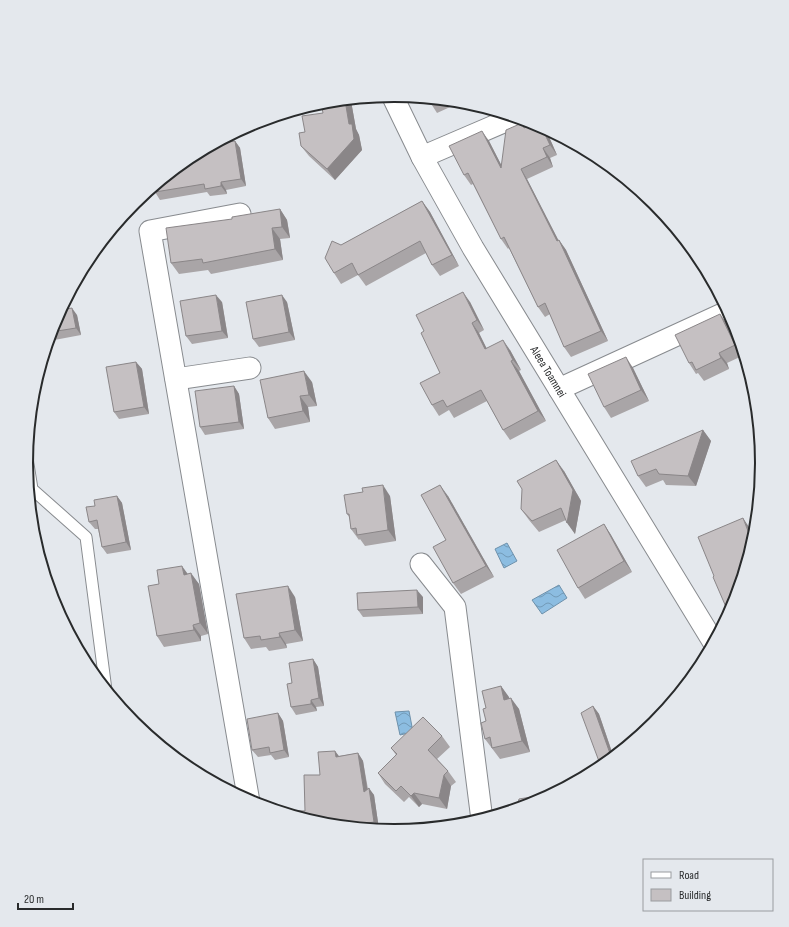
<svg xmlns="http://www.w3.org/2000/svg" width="789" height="927" viewBox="0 0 789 927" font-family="'Sofia Sans Condensed',sans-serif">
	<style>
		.water { fill: url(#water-waves); stroke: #6e91ab }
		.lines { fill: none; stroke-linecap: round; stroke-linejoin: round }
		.lane-casing { stroke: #888b8f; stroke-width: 13 }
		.street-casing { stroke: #888b8f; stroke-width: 23 }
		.lane { stroke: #fff; stroke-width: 11 }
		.street { stroke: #fff; stroke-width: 21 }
		.wall { fill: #a9a5a7 }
		.shaded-wall { fill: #8a8688 }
		.building { fill: #c5c0c2; stroke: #8a8688 }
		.labels { text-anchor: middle; stroke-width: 4; stroke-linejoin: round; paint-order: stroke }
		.street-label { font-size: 12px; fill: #292b2c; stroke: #e4e8ed }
		.rim { fill: none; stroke: #292b2c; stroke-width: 2 }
	</style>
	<defs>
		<pattern id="water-waves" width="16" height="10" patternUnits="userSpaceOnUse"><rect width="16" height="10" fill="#8cbde1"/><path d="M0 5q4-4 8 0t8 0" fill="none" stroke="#729ab7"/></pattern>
	</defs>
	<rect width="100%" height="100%" fill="#e4e8ed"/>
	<g class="water">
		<polygon points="507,543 517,561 504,568 495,549"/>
		<polygon points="559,585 567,598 542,614 532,600"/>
		<polygon points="409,711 413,732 400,735 395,712"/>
	</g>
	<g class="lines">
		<g class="lane-casing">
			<polyline id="lane" points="27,458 32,489 86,537 106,690"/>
		</g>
		<g class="street-casing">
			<g id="street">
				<path id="s1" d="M392 95 422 157 473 248 714 643"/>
				<polyline points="422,157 515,117"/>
				<polyline points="240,214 150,231 249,802"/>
				<polyline points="176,379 250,368"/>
				<polyline points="559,389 729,311"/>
				<polyline points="421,564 455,607 482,820"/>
			</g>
		</g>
		<use href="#lane" class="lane"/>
		<use href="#street" class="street"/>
	</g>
	<g class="wall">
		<polygon points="364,98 351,101 356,129 359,135 362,150 335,180 309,156 301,146 305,132 323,113 323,102"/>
		<polygon points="428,98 461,102 437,113 430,102"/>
		<polygon points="536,123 544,127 546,130 557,155 550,158 553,167 527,179 558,240 559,240 566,250 608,341 571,357 564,347 550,314 545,317 538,307 509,248 508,249 501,239 473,184 471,185 464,175 489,141 501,165 525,127"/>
		<polygon points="235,141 240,148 246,186 226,190 227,194 210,196 207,192 160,200 155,192"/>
		<polygon points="422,201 430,212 459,266 440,276 432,265 426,253 366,286 358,275 341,284 334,273 341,245"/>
		<polygon points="280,209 287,220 290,238 280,239 283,260 211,274 208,270 179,274 171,263 232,219"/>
		<polygon points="222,302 228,338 192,344 186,336"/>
		<polygon points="287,302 295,340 259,347 253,339"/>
		<polygon points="470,302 484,330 479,333 486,348 510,350 521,370 519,371 546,421 510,440 503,430 487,401 454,418 449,410 439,416 432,405 440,373 424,331"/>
		<polygon points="77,315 81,335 49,341 54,322"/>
		<polygon points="728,325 742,356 727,363 729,369 704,381 698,373 696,374 689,363"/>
		<polygon points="136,362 142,369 149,414 119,419 114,412"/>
		<polygon points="633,368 649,401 611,418 604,407"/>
		<polygon points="312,382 317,406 308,407 310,422 275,429 268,418"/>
		<polygon points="234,386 239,394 244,429 205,435 200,427"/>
		<polygon points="703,430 711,441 696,486 666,485 663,480 646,487 638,476"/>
		<polygon points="564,471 581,501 575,534 566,520 539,532 529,520 521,509"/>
		<polygon points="117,496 122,503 131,550 107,554 102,547 98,529 95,529 89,522 95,506"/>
		<polygon points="390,496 396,541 365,546 360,539 359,540 351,529 350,518 347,514"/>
		<polygon points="448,496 494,577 461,594 453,583 446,540"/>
		<polygon points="604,524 611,535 632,572 585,599 578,588"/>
		<polygon points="749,527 755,540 735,605 730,613 726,607 714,576"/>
		<polygon points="188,574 199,584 208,634 201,636 201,641 164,647 157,636 159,584"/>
		<polygon points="295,597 303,641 286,644 287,648 269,651 266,647 251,649 244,638"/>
		<polygon points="423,597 423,614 363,617 358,610"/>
		<polygon points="313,659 318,667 324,706 316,707 317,711 296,715 291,707 292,683"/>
		<polygon points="501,686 509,698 519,709 530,752 500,759 485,739 486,721 486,708"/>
		<polygon points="593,706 599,714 614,758 603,767 600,764"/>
		<polygon points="278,713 283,721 289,757 275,760 271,755 258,757 252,750"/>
		<polygon points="442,736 450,747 437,759 448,771 456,782 451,786 447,809 422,804 419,807 409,797 404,802 385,784 378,773 396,755 391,748"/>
		<polygon points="335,751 339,756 358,753 363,761 368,789 374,795 379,829 374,830 322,825 305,811 320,775"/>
	</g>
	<g class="shaded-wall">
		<polygon points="350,99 351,101 356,129 359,135 362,150 335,180 327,169 349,124 345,100"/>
		<polygon points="541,126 544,127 546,130 557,155 550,145"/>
		<polygon points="482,131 489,141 508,178 501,168"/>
		<polygon points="235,141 240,148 246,186 241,179"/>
		<polygon points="543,148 550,158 553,167 547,157"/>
		<polygon points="521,169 527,179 564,251 557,241"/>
		<polygon points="221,182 226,190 227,194 221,186"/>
		<polygon points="422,201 430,212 459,266 452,255"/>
		<polygon points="280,209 287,220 290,238 282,227"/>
		<polygon points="272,228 280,239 283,260 275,249"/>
		<polygon points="559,240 566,250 608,341 601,331"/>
		<polygon points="463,292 470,302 484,330 477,320"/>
		<polygon points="216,295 222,302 228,338 222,331"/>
		<polygon points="282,295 287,302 295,340 289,332"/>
		<polygon points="72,308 77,315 81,335 76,328"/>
		<polygon points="720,314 728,325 742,356 735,345"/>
		<polygon points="472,323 479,333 492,359 485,349"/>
		<polygon points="503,340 510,350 521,370 513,360"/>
		<polygon points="719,353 727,363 729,369 721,358"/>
		<polygon points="626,357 633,368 649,401 641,390"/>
		<polygon points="511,361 519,371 546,421 538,411"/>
		<polygon points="136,362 142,369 149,414 144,407"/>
		<polygon points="304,371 312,382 317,406 309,395"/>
		<polygon points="234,386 239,394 244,429 239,422"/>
		<polygon points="300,396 308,407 310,422 303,411"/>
		<polygon points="703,430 711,441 696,486 688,476"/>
		<polygon points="556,460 564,471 581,501 575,534 567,523"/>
		<polygon points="383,485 390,496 396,541 388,530"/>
		<polygon points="440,485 448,496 494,577 486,566"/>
		<polygon points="117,496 122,503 131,550 126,542"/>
		<polygon points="743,518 749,527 755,540 753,544"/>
		<polygon points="604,524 611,535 632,572 624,561"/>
		<polygon points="182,566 190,577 184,575"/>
		<polygon points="191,573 199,584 208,634 200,623"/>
		<polygon points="288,586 295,597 303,641 295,630"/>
		<polygon points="417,590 423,597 423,614 418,607"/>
		<polygon points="193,625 201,636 201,641 194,630"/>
		<polygon points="279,633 286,644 287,648 280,637"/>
		<polygon points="313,659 318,667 324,706 319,698"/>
		<polygon points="501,686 509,697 512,711 504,700"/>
		<polygon points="511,698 519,709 530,752 522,741"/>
		<polygon points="311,700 316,707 317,711 311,704"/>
		<polygon points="593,706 599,714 614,758 612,759"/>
		<polygon points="278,713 283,721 289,757 284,750"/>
		<polygon points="335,751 340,758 336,757"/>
		<polygon points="358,753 363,761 369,800 364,792"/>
		<polygon points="444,775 451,786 447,809 439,798"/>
		<polygon points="369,788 374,795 379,829 374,822"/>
		<polygon points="414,793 422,804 419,807 411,796"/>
		<polygon points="531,797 536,804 533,805"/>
	</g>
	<g class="building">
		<polygon points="428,98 435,99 430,102"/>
		<polygon points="345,100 349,124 352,124 354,139 327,169 301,146 299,133 305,132 302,116 323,113 321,103"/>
		<polygon points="522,123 524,128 534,123 541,126 550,145 543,148 547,157 521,169 557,241 559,240 601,331 564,347 545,303 538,307 504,237 501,239 468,173 464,175 449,146 482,131 501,168 506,130"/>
		<polygon points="235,141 241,179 221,182 221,186 205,189 204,184 155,192 154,187 190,157 212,145"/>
		<polygon points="422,201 452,255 432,265 420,241 358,275 352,263 334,273 325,258 332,241 341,245"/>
		<polygon points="280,209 282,227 272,228 275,249 203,263 202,259 171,263 166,228 232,219 232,217"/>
		<polygon points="463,292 477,320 472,323 485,349 503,340 513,360 511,361 538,411 503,430 481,390 447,407 443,400 432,405 420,383 440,373 421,333 424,331 416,315"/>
		<polygon points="216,295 222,331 186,336 180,301"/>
		<polygon points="282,295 289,332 253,339 246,302"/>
		<polygon points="72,308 76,328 51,332 54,322 61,310"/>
		<polygon points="720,314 735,345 719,353 721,358 696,370 692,362 689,363 675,335"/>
		<polygon points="626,357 641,390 604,407 588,374"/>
		<polygon points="136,362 144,407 114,412 106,367"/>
		<polygon points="304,371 309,395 300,396 303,411 268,418 260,380"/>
		<polygon points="234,386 239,422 200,427 195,391"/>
		<polygon points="703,430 688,476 659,474 656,469 638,476 631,461"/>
		<polygon points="556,460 573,490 567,523 561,508 532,521 521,509 522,489 517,481"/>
		<polygon points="383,485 388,530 357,535 356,528 351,529 349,514 347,514 344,495 363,492 362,488"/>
		<polygon points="440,485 486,566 453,583 433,547 446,540 421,495"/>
		<polygon points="117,496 126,542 102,547 97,520 89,522 86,507 95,506 94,500"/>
		<polygon points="743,518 753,544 735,603 726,607 713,577 714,576 698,537"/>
		<polygon points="604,524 624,561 578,588 557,550"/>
		<polygon points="182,566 184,575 191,573 200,623 193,625 194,630 157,636 148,586 159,584 157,570"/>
		<polygon points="288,586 295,630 279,633 280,637 261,640 260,636 244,638 236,594"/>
		<polygon points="417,590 418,607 358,610 357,593"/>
		<polygon points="313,659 319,698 311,700 311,704 291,707 287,684 292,683 289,663"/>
		<polygon points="501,686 504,700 511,698 522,741 492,748 490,737 485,739 481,723 486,721 483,709 486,708 482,691"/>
		<polygon points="593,706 612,759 600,764 581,713"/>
		<polygon points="278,713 284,750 270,753 269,747 252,750 247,719"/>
		<polygon points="423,717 442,736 428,750 448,771 444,775 439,798 414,793 411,796 401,786 396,791 378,773 397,754 391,748"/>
		<polygon points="335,751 336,757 358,753 364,792 369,788 374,822 343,827 322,825 278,811 278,810 305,811 304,775 320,775 318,752"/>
		<polygon points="531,797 533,805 505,813 504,809 517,806 519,799"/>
	</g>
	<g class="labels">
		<g class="street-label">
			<text dy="4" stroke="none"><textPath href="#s1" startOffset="318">Aleea Toamnei</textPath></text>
		</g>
	</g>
	<path d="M0 0H789V927H0ZM33 463a361 361 0 1 1 722 0a361 361 0 1 1-722 0Z" fill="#e4e8ed" fill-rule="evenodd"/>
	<path class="rim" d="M33 463a361 361 0 1 1 722 0a361 361 0 1 1-722 0Z"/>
	<rect x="643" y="859" width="130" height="52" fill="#e4e8ed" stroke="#999ca0"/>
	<rect x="651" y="872" width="20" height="6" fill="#ffffff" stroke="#999ca0"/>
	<text x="679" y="879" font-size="12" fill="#292b2c">Road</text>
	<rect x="651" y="889" width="20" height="12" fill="#c5c0c2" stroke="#999ca0"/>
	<text x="679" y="899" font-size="12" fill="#292b2c">Building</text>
	<path d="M18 903v6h55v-6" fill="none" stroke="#292b2c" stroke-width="2"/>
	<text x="24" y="903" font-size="12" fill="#292b2c" stroke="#e4e8ed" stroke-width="3" paint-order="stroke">20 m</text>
</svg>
